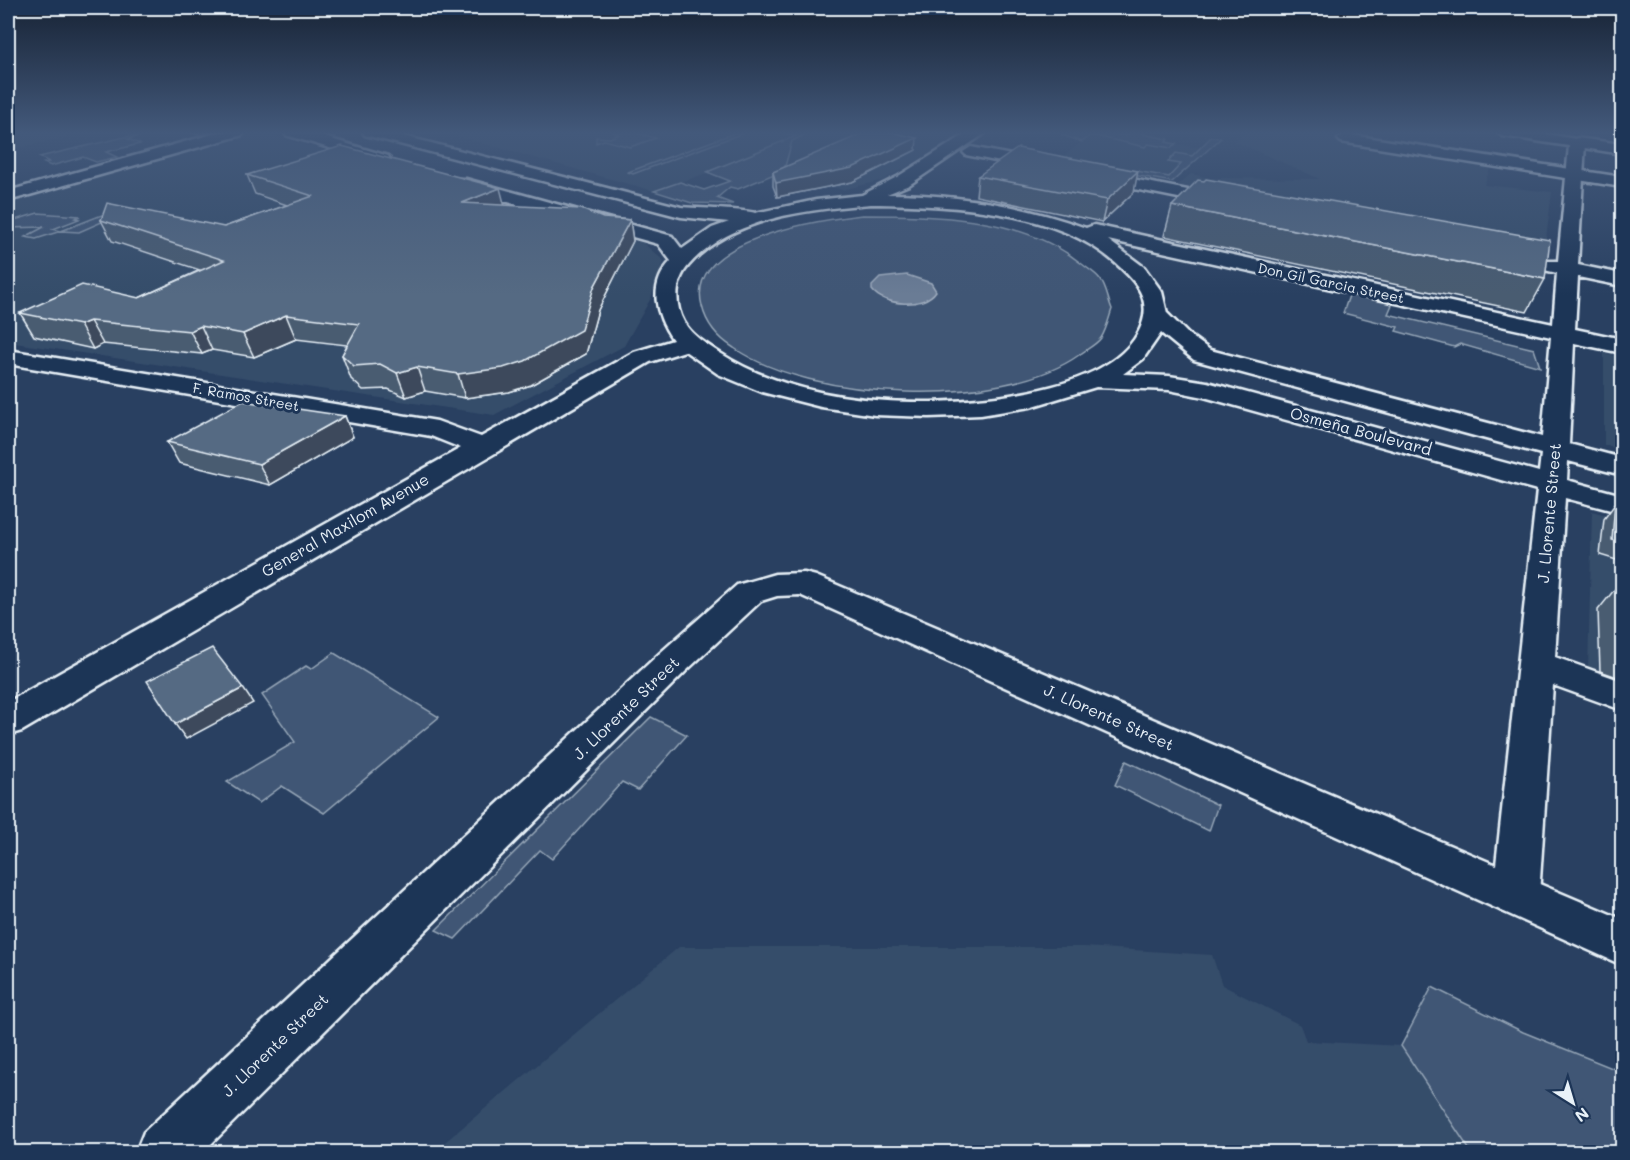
<svg xmlns="http://www.w3.org/2000/svg" width="1630" height="1160" viewBox="0 0 1630 1160" font-family="Mali,sans-serif">
	<style>
		.built { fill: #364d6b }
		.green { fill: #415774; stroke: #94a4b6; stroke-width: 1.5 }
		.water { fill: #6b7c95; stroke: #9dabbd; stroke-width: 1.5 }
		.lines { fill: none; stroke-linecap: round; stroke-linejoin: round }
		.street-casing { stroke: #e8f1f8; stroke-width: 5 }
		.secondary-casing { stroke: #e8f1f8; stroke-width: 5 }
		.street { fill: #1d3557; fill-rule: evenodd }
		.secondary { fill: #1d3557; fill-rule: evenodd }
		.wall { fill: #495b71; stroke: #e8f1f8; stroke-width: 1.5 }
		.shaded-wall { fill: #3c4a5c; stroke: #e8f1f8; stroke-width: 1.5 }
		.building { fill: #556a83; stroke: #e8f1f8; stroke-width: 1.5 }
		.labels { text-anchor: middle; stroke-width: 6; stroke-linejoin: round; paint-order: stroke }
		.far-street-label { font-size: 14px; fill: #e8f1f8; stroke: #1d3557 }
		.street-label { font-size: 16px; fill: #e8f1f8; stroke: #1d3557 }
	</style>
	<rect width="100%" height="100%" fill="#294061"/>
	<filter id="ink" filterUnits="userSpaceOnUse"><feTurbulence type="fractalNoise" baseFrequency=".0167" numOctaves="2"/><feDisplacementMap in="SourceGraphic" scale="12" xChannelSelector="R" yChannelSelector="G"/><feConvolveMatrix kernelMatrix="1 2 1 2 8 2 1 2 1" color-interpolation-filters="sRGB"/></filter>
	<g filter="url(#ink)">
		<g class="built">
			<polygon points="8,132 90,132 8,150"/>
			<polygon points="252,132 260,132 643,243 664,261 651,298 624,346 494,415 8,342 8,200"/>
			<polygon points="442,132 969,132 883,180 842,190 784,170 738,189 731,181 707,173 654,191"/>
			<polygon points="1095,132 1106,132 1200,148 1166,181 1057,161"/>
			<polygon points="1237,132 1319,132 1353,146 1465,165 1467,162 1491,166 1484,185 1552,192 1544,254 1178,185 1191,174 1210,178 1320,179 1234,141 1244,134"/>
			<polygon points="1604,353 1622,357 1622,450 1604,445"/>
			<polygon points="1592,511 1622,520 1622,684 1588,672"/>
			<polygon points="679,947 1084,947 1212,955 1222,985 1300,1025 1306,1041 1401,1046 1471,1152 433,1152"/>
		</g>
		<g class="green">
			<polygon points="146,132 155,132 128,139 140,144 106,152 117,157 96,162 83,157 51,166 44,163 49,162 39,157"/>
			<polygon points="613,132 632,132 656,138 630,147 604,140 596,143 596,137 610,138 619,134"/>
			<polygon points="737,132 746,132 633,174 628,172"/>
			<polygon points="781,132 810,132 792,141 784,170 738,189 730,187 717,198 733,204 692,203 654,191 680,182 704,190 730,181 707,172 796,136"/>
			<polygon points="1066,132 1106,132 1126,136 1132,132 1145,132 1143,134 1168,139 1166,142 1176,144 1171,148 1148,144 1145,147 1091,135 1082,142 1062,135"/>
			<polygon points="1211,137 1221,138 1172,182 1089,167 1093,163 1169,177 1181,164 1168,162 1176,153 1192,156"/>
			<polygon points="112,211 120,214 79,232 61,231 36,239 25,237 44,227 8,228 8,222 38,213 80,216 75,218 79,219 53,229 61,231"/>
			<path d="M862 215C935 215 1023 216 1082 264 1088 269 1096 273 1100 279 1106 286 1108 300 1112 309 1109 318 1106 331 1101 338 1096 345 1085 350 1079 355 1002 410 810 401 734 348 718 338 706 323 702 306 684 239 820 220 862 215Z"/>
			<polygon points="1351,290 1394,300 1388,314 1534,349 1540,367 1460,344 1454,347 1396,331 1398,327 1343,313"/>
			<polygon points="334,653 439,717 324,813 282,786 259,803 227,782 295,742 262,695 306,666 311,669"/>
			<polygon points="651,717 687,735 638,790 622,782 552,859 540,850 455,939 436,930"/>
			<polygon points="1126,761 1218,805 1209,831 1115,785"/>
			<polygon points="1432,987 1523,1032 1622,1072 1622,1150 1611,1146 1471,1152 1401,1046"/>
		</g>
		<path class="water" d="M907 275 931 283 936 291C924 309 884 306 872 290V286L880 278Z"/>
		<g class="lines">
			<g class="street-casing">
				<g id="street">
					<polygon points="220,132 244,132 242,135 8,201 8,191"/>
					<polygon points="1346,134 1622,177 1622,187 1341,142 1338,139 1341,136"/>
					<polygon points="1577,138 1622,144 1622,154 1572,146 1569,143 1572,140"/>
					<polygon points="1516,874 1622,919 1622,965 1500,910 1493,895 1500,880"/>
				</g>
			</g>
			<g class="secondary-casing">
				<g id="secondary">
					<polygon points="284,132 308,132 388,156 390,159 388,162 376,162 286,135"/>
					<path d="M363 132H388L681 207C693 208 751 210 755 213L816 200 862 195 897 177 969 132H987L909 185 887 194C956 194 1022 205 1086 228L1094 225 1553 324 1557 273 1540 269 1537 265 1540 261H1558L1569 146 1503 136 1496 132H1535L1582 140 1585 143 1578 265 1622 274V286L1578 277 1575 329 1622 339V353L1574 343 1569 444 1622 458V475L1568 461 1567 480 1622 495V513L1565 498 1555 657 1622 681V710L1553 685 1539 895 1532 910 1516 916 1500 910 800 595 777 596 761 601 686 671 203 1152H136L144 1132 660 653 737 585 775 574 804 573 816 576 1496 865 1537 490 1204 397 1169 390 1096 387 1030 407 981 415 929 417 875 415 821 407 762 392 718 374 685 351 650 362 22 731 8 735V702L461 448 431 436 8 364V350L437 421 481 437 634 352 673 340C655 315 648 285 671 261L658 244 454 187 452 183 454 179H466L672 236 682 249 712 228 729 222 681 217 365 135ZM871 204C946 205 1052 209 1112 260 1132 277 1152 296 1142 324 1119 390 989 400 931 402 861 403 780 392 720 353 706 344 692 336 684 322 674 304 675 280 689 265 732 216 810 210 871 204ZM1108 240 1551 337 1542 437 1210 350 1188 334 1167 313 1162 292 1144 267ZM1161 333 1194 360 1541 454 1539 472 1207 382 1169 376 1123 374 1143 359Z"/>
					<polygon points="971,147 1228,198 1237,203 1228,208 966,155 963,152"/>
				</g>
			</g>
			<use href="#street" class="street"/>
			<use href="#secondary" class="secondary"/>
		</g>
		<g class="wall">
			<polygon points="188,132 215,132 199,135"/>
			<polygon points="916,150 852,182 777,197 773,186 773,172"/>
			<polygon points="247,175 630,220 633,241 598,310 586,354 531,385 509,392 465,398 425,391 406,397 388,389 363,390 351,379 342,355 347,345 296,339 254,357 212,350 202,354 103,344 93,349 34,336 20,313 139,298 200,270 112,241 101,220 224,227 287,205 255,194"/>
			<polygon points="978,176 1134,192 1102,222 976,196"/>
			<polygon points="1172,206 1545,279 1527,312 1164,236"/>
			<polygon points="1623,304 1623,338 1618,336 1618,311"/>
			<polygon points="345,416 353,437 270,485 179,463 167,442"/>
			<polygon points="1615,504 1623,506 1623,562 1600,555 1604,519"/>
			<polygon points="1623,579 1623,679 1600,671 1598,610"/>
		</g>
		<g class="shaded-wall">
			<polygon points="198,132 215,132 199,135"/>
			<polygon points="917,138 916,150 852,182 777,197 776,183"/>
			<polygon points="1138,171 1134,192 1102,222 1107,200"/>
			<polygon points="500,188 505,207 462,203"/>
			<polygon points="630,220 633,241 598,310 586,354 531,385 509,392 465,398 458,374 594,287"/>
			<polygon points="286,315 296,339 254,357 243,334"/>
			<polygon points="90,321 103,344 93,349 80,325"/>
			<polygon points="201,326 212,350 202,354 190,331"/>
			<polygon points="417,367 425,391 406,397 397,373"/>
			<polygon points="345,416 353,437 270,485 259,464"/>
			<polygon points="243,688 253,703 186,739 175,724"/>
		</g>
		<g class="building">
			<polygon points="866,132 891,132 917,138 852,168 776,183 773,172"/>
			<polygon points="342,146 500,188 462,203 581,209 603,218 630,220 594,287 581,330 525,361 503,368 458,374 417,367 397,373 380,364 354,366 342,355 359,324 286,315 243,334 201,326 190,331 90,321 80,325 20,313 82,285 139,298 224,260 101,220 107,203 224,227 313,196 247,175"/>
			<polygon points="1018,148 1138,171 1107,200 978,176"/>
			<polygon points="1206,179 1550,240 1545,279 1172,206 1198,180 1204,181"/>
			<polygon points="243,401 345,416 259,464 167,442"/>
			<polygon points="1615,504 1623,506 1623,543 1612,540"/>
			<polygon points="212,648 243,688 175,724 147,681"/>
		</g>
	</g>
	<linearGradient id="sky" x2="0" y2="1"><stop stop-color="#172335"/><stop offset="0.45" stop-color="#43597b"/><stop offset="1" stop-color="#43597b" stop-opacity="0"/></linearGradient>
	<rect width="1630" height="295" fill="url(#sky)"/>
	<g class="labels">
		<g class="far-street-label">
			<text transform="translate(1331 283) rotate(12)" y="5">Don Gil Garcia Street</text>
			<text transform="translate(246 397) rotate(10)" y="5">F. Ramos Street</text>
		</g>
		<g class="street-label">
			<text transform="translate(1361 431) rotate(15)" y="6">Osmeña Boulevard</text>
			<text transform="translate(1549 513) rotate(-85)" y="6">J. Llorente Street</text>
			<text transform="translate(345 525) rotate(-30)" y="6">General Maxilom Avenue</text>
			<text transform="translate(626 708) rotate(-44)" y="6">J. Llorente Street</text>
			<text transform="translate(1109 717) rotate(24)" y="6">J. Llorente Street</text>
			<text transform="translate(275 1045) rotate(-44)" y="6">J. Llorente Street</text>
		</g>
	</g>
	<rect width="1630" height="1160" fill="none" stroke="#1d3557" stroke-width="30"/>
	<rect x="15" y="15" width="1600" height="1130" fill="none" stroke="#e8f1f8" stroke-width="2" filter="url(#ink)"/>
	<g transform="translate(1573 1103) rotate(143)" stroke="#1d3557" stroke-width="4.5" paint-order="stroke">
	<path d="M0-4.5L10 22L0 15L-10 22Z" fill="#e8f1f8"/>
	<text y="-9" font-size="16" font-weight="bold" text-anchor="middle" fill="#e8f1f8">N</text>
	</g>
</svg>
